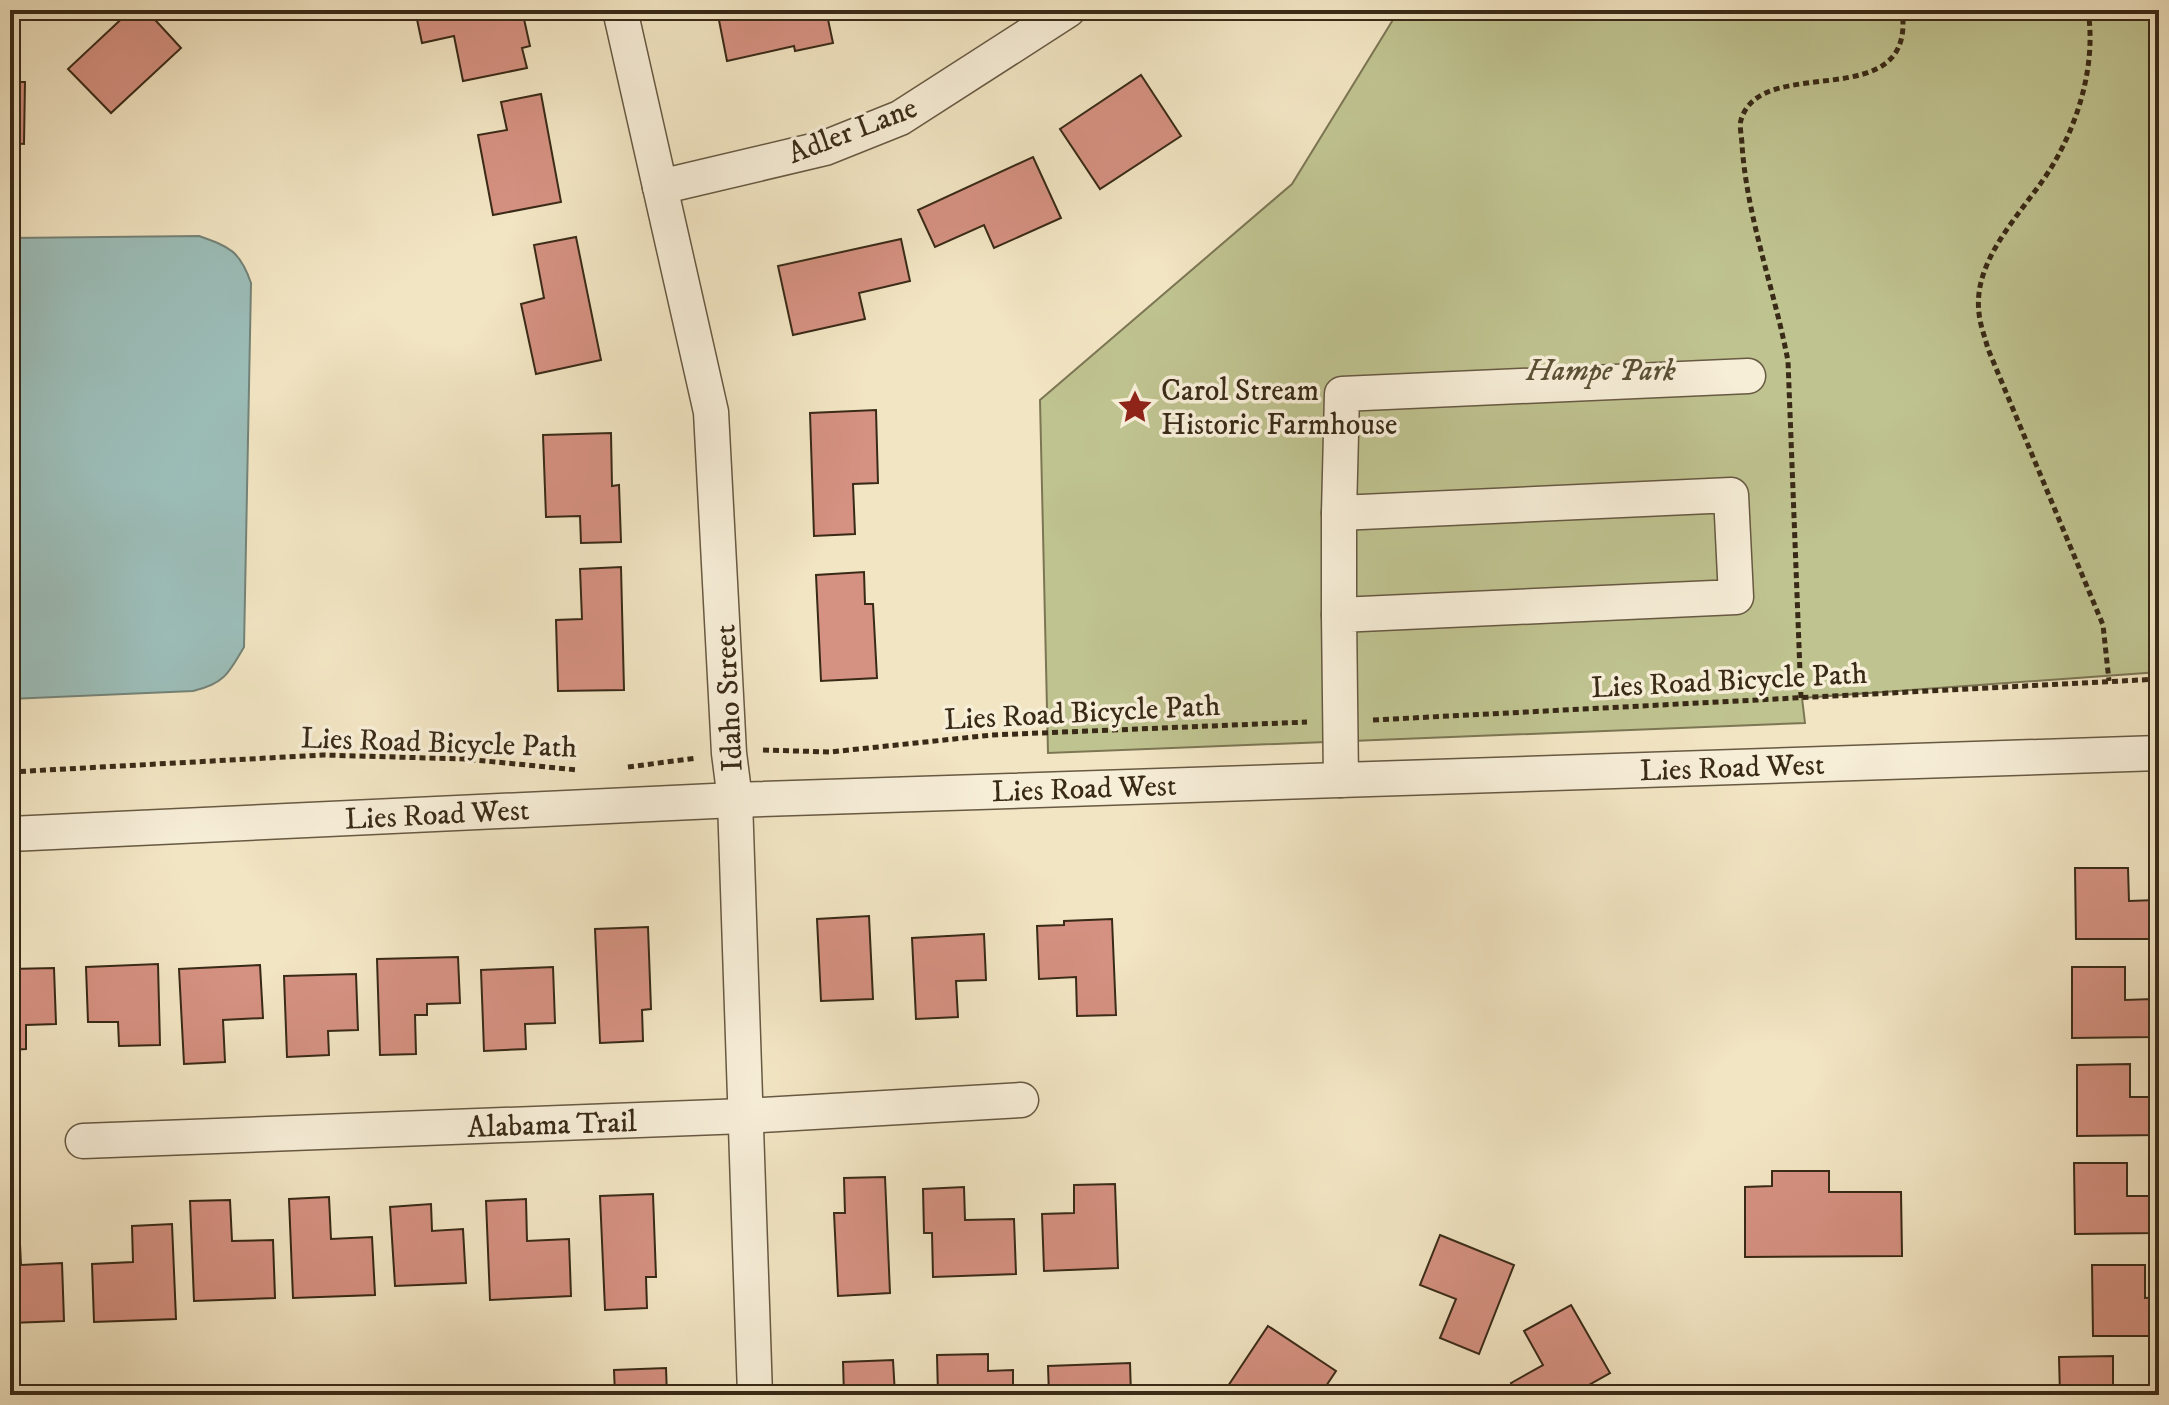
<svg xmlns="http://www.w3.org/2000/svg" width="2169" height="1405" viewBox="0 0 2169 1405" font-family="'IM FELL DW Pica',serif">
	<style>
		.green { fill: #bfc390; stroke: #7c7654; stroke-width: 2 }
		.water { fill: #9cbeb9; stroke: #748378; stroke-width: 2 }
		.building { fill: #d59181; stroke: #392a17; stroke-width: 2 }
		.lines { fill: none; stroke-linecap: round; stroke-linejoin: round }
		.minor-casing { stroke: #675942; stroke-width: 37 }
		.path { stroke: #392a17; stroke-width: 5; stroke-dasharray: 6 4; stroke-linecap: butt }
		.minor { stroke: #f7eed8; stroke-width: 34 }
		.labels { text-anchor: middle; stroke-width: 7; stroke-linejoin: round; paint-order: stroke }
		.street-label { font-size: 30px; fill: #392a17; stroke: #f7eed8 }
		.park-label { font-size: 30px; font-style: italic; fill: #5a5035; stroke: #f7eed8 }
		.poi-label { font-size: 30px; fill: #392a17; stroke: #f7eed8; text-anchor: start }
	</style>
	<rect width="100%" height="100%" fill="#f2e5c3"/>
	<filter id="stains"><feTurbulence type="fractalNoise" baseFrequency=".0025" numOctaves="4"/><feColorMatrix values="0 0 0 0 .2 0 0 0 0 .09 0 0 0 0 .02 0 0 0 .5 -.17"/></filter>
	<radialGradient id="worn" r=".72"><stop offset=".6" stop-color="#630" stop-opacity="0"/><stop offset="1" stop-color="#630" stop-opacity=".3"/></radialGradient>
	<polygon class="green" points="1399,10 2159,10 2159,672 1802,698 1805,723 1048,753 1040,400 1292,184"/>
	<path class="water" d="M199 236C230 247 240 251 251 283L244 647C229 673 224 684 193 691L10 699V238Z"/>
	<g class="building">
		<polygon points="131,10 146,10 181,48 111,113 68,69"/>
		<polygon points="415,10 522,10 530,46 522,48 527,68 463,81 454,36 422,43"/>
		<polygon points="717,10 826,10 833,43 795,51 794,46 727,61"/>
		<polygon points="1141,75 1181,136 1100,189 1060,129"/>
		<polygon points="10,82 25,82 24,144 10,143"/>
		<polygon points="541,94 561,202 493,215 478,135 507,130 501,102"/>
		<polygon points="1033,157 1061,218 994,248 984,225 935,247 918,210"/>
		<polygon points="576,237 601,360 536,374 521,304 544,298 534,245"/>
		<polygon points="901,239 910,281 859,293 865,319 793,335 778,266"/>
		<polygon points="876,410 878,483 853,484 855,534 814,536 810,413"/>
		<polygon points="611,433 612,486 619,485 621,542 581,543 580,516 546,517 543,435"/>
		<polygon points="621,567 624,690 558,691 556,620 582,619 580,569"/>
		<polygon points="864,572 865,604 873,604 877,678 821,681 816,575"/>
		<polygon points="2075,868 2128,868 2129,901 2156,900 2156,939 2076,939"/>
		<polygon points="869,916 873,999 821,1001 817,919"/>
		<polygon points="1112,919 1116,1015 1077,1016 1076,977 1039,979 1037,926 1064,925 1064,921"/>
		<polygon points="648,927 651,1009 642,1010 643,1041 600,1043 595,929"/>
		<polygon points="984,934 986,980 956,981 958,1017 916,1019 912,938"/>
		<polygon points="458,957 460,1003 427,1004 427,1015 415,1015 416,1054 380,1055 377,959"/>
		<polygon points="158,964 160,1045 119,1046 118,1022 88,1022 86,967"/>
		<polygon points="260,965 263,1018 223,1020 225,1062 184,1064 179,969"/>
		<polygon points="553,967 555,1023 525,1024 526,1049 484,1051 481,970"/>
		<polygon points="2072,967 2125,967 2125,1000 2152,999 2153,1037 2072,1038"/>
		<polygon points="54,968 56,1024 26,1025 26,1049 10,1050 10,969"/>
		<polygon points="356,974 358,1030 328,1031 329,1055 287,1057 284,976"/>
		<polygon points="2130,1064 2130,1097 2157,1097 2158,1135 2077,1136 2077,1065"/>
		<polygon points="2074,1163 2127,1163 2127,1196 2155,1196 2155,1233 2075,1234"/>
		<polygon points="1772,1171 1829,1171 1829,1192 1901,1192 1902,1256 1745,1257 1745,1187 1772,1186"/>
		<polygon points="885,1177 890,1293 838,1296 834,1213 845,1213 844,1178"/>
		<polygon points="1115,1184 1118,1268 1044,1271 1042,1214 1074,1213 1074,1185"/>
		<polygon points="964,1187 965,1220 1014,1219 1016,1274 933,1277 932,1233 924,1233 923,1189"/>
		<polygon points="653,1194 656,1277 646,1277 647,1308 605,1310 600,1196"/>
		<polygon points="329,1197 331,1239 372,1237 375,1295 293,1298 289,1199"/>
		<polygon points="526,1199 527,1241 569,1239 571,1296 490,1300 486,1201"/>
		<polygon points="230,1200 232,1241 273,1240 275,1298 194,1301 190,1201"/>
		<polygon points="431,1204 432,1231 463,1229 466,1283 395,1286 390,1207"/>
		<polygon points="19,1223 21,1265 62,1263 64,1321 10,1323 10,1224"/>
		<polygon points="172,1224 176,1319 94,1322 92,1264 133,1262 132,1226"/>
		<polygon points="1440,1235 1514,1265 1479,1354 1440,1338 1456,1299 1420,1285"/>
		<polygon points="2092,1265 2145,1265 2145,1298 2159,1297 2159,1336 2093,1336"/>
		<polygon points="1571,1305 1610,1373 1571,1395 1518,1395 1511,1383 1543,1365 1524,1331"/>
		<polygon points="1268,1326 1336,1371 1320,1395 1299,1395 1291,1390 1288,1395 1240,1395 1228,1386"/>
		<polygon points="988,1354 988,1371 1013,1370 1013,1395 938,1395 937,1355"/>
		<polygon points="2113,1356 2113,1395 2060,1395 2059,1357"/>
		<polygon points="893,1360 895,1395 844,1395 843,1362"/>
		<polygon points="1130,1363 1131,1395 1049,1395 1048,1366"/>
		<polygon points="666,1368 667,1395 615,1395 614,1370"/>
	</g>
	<g class="lines">
		<g class="minor-casing">
			<g id="minor">
				<polyline points="620,10 711,412 729,753 735,800 755,1395"/>
				<polyline points="660,187 825,148 900,118 1068,10"/>
				<polyline points="1339,513 1339,615"/>
				<polyline points="1341,780 1339,615 1736,597 1731,495 1339,513 1342,394 1748,376"/>
				<polyline points="10,834 735,800 2159,753"/>
				<polyline points="83,1141 744,1116 1021,1100"/>
			</g>
		</g>
		<g class="path">
			<path d="M2088 10C2096 62 2080 118 2054 163 2028 208 1972 256 1979 313 1980 325 1985 337 1988 349L2103 625 2109 681"/>
			<path d="M1801 698 1788 361C1774 288 1747 218 1742 145 1742 138 1739 126 1741 120 1761 51 1917 118 1902 10"/>
			<polyline points="1373,720 2159,679"/>
			<polyline points="763,750 830,752 992,735 1307,722"/>
			<polyline points="628,767 697,758"/>
			<polyline points="10,772 323,755 465,759 578,770"/>
		</g>
		<use href="#minor" class="minor"/>
	</g>
	<defs>
		<g id="sight-bare" transform="scale(2.76)"><path d="M0-6L1.8-2.2L6-1.7L2.9 1.2L3.7 5.4L0 3.3L-3.7 5.4L-2.9 1.2L-6-1.7L-1.8-2.2Z" fill="#8f2418" stroke="#f7eed8" stroke-width="2.5" paint-order="stroke"/></g>
	</defs>
	<g fill-rule="evenodd">
		<use href="#sight-bare" x="1135" y="407"/>
	</g>
	<g class="labels">
		<g class="street-label">
			<text transform="translate(852 130) rotate(-21)" y="10">Adler Lane</text>
			<text transform="translate(1729 680) rotate(-3)" y="10">Lies Road Bicycle Path</text>
			<text transform="translate(728 698) rotate(-93)" y="10">Idaho Street</text>
			<text transform="translate(1082 712) rotate(-3)" y="10">Lies Road Bicycle Path</text>
			<text transform="translate(439 742) rotate(2)" y="10">Lies Road Bicycle Path</text>
			<text transform="translate(1732 767) rotate(-2)" y="10">Lies Road West</text>
			<text transform="translate(1084 788) rotate(-2)" y="10">Lies Road West</text>
			<text transform="translate(437 814) rotate(-3)" y="10">Lies Road West</text>
			<text transform="translate(552 1124) rotate(-2)" y="10">Alabama Trail</text>
		</g>
		<g class="park-label">
			<text x="1601" y="380">Hampe Park</text>
		</g>
		<g class="poi-label">
			<text x="1161" y="400">Carol Stream<tspan x="1161" dy="34">Historic Farmhouse</tspan></text>
		</g>
	</g>
	<rect width="2169" height="1405" fill="none" stroke="#f2e5c3" stroke-width="40"/>
	<rect x="12" y="12" width="2145" height="1381" fill="none" stroke="#392a17" stroke-width="4"/>
	<rect x="20" y="20" width="2129" height="1365" fill="none" stroke="#392a17" stroke-width="2"/>
	<rect width="100%" height="100%" filter="url(#stains)"/>
	<rect width="100%" height="100%" fill="url(#worn)"/>
</svg>
